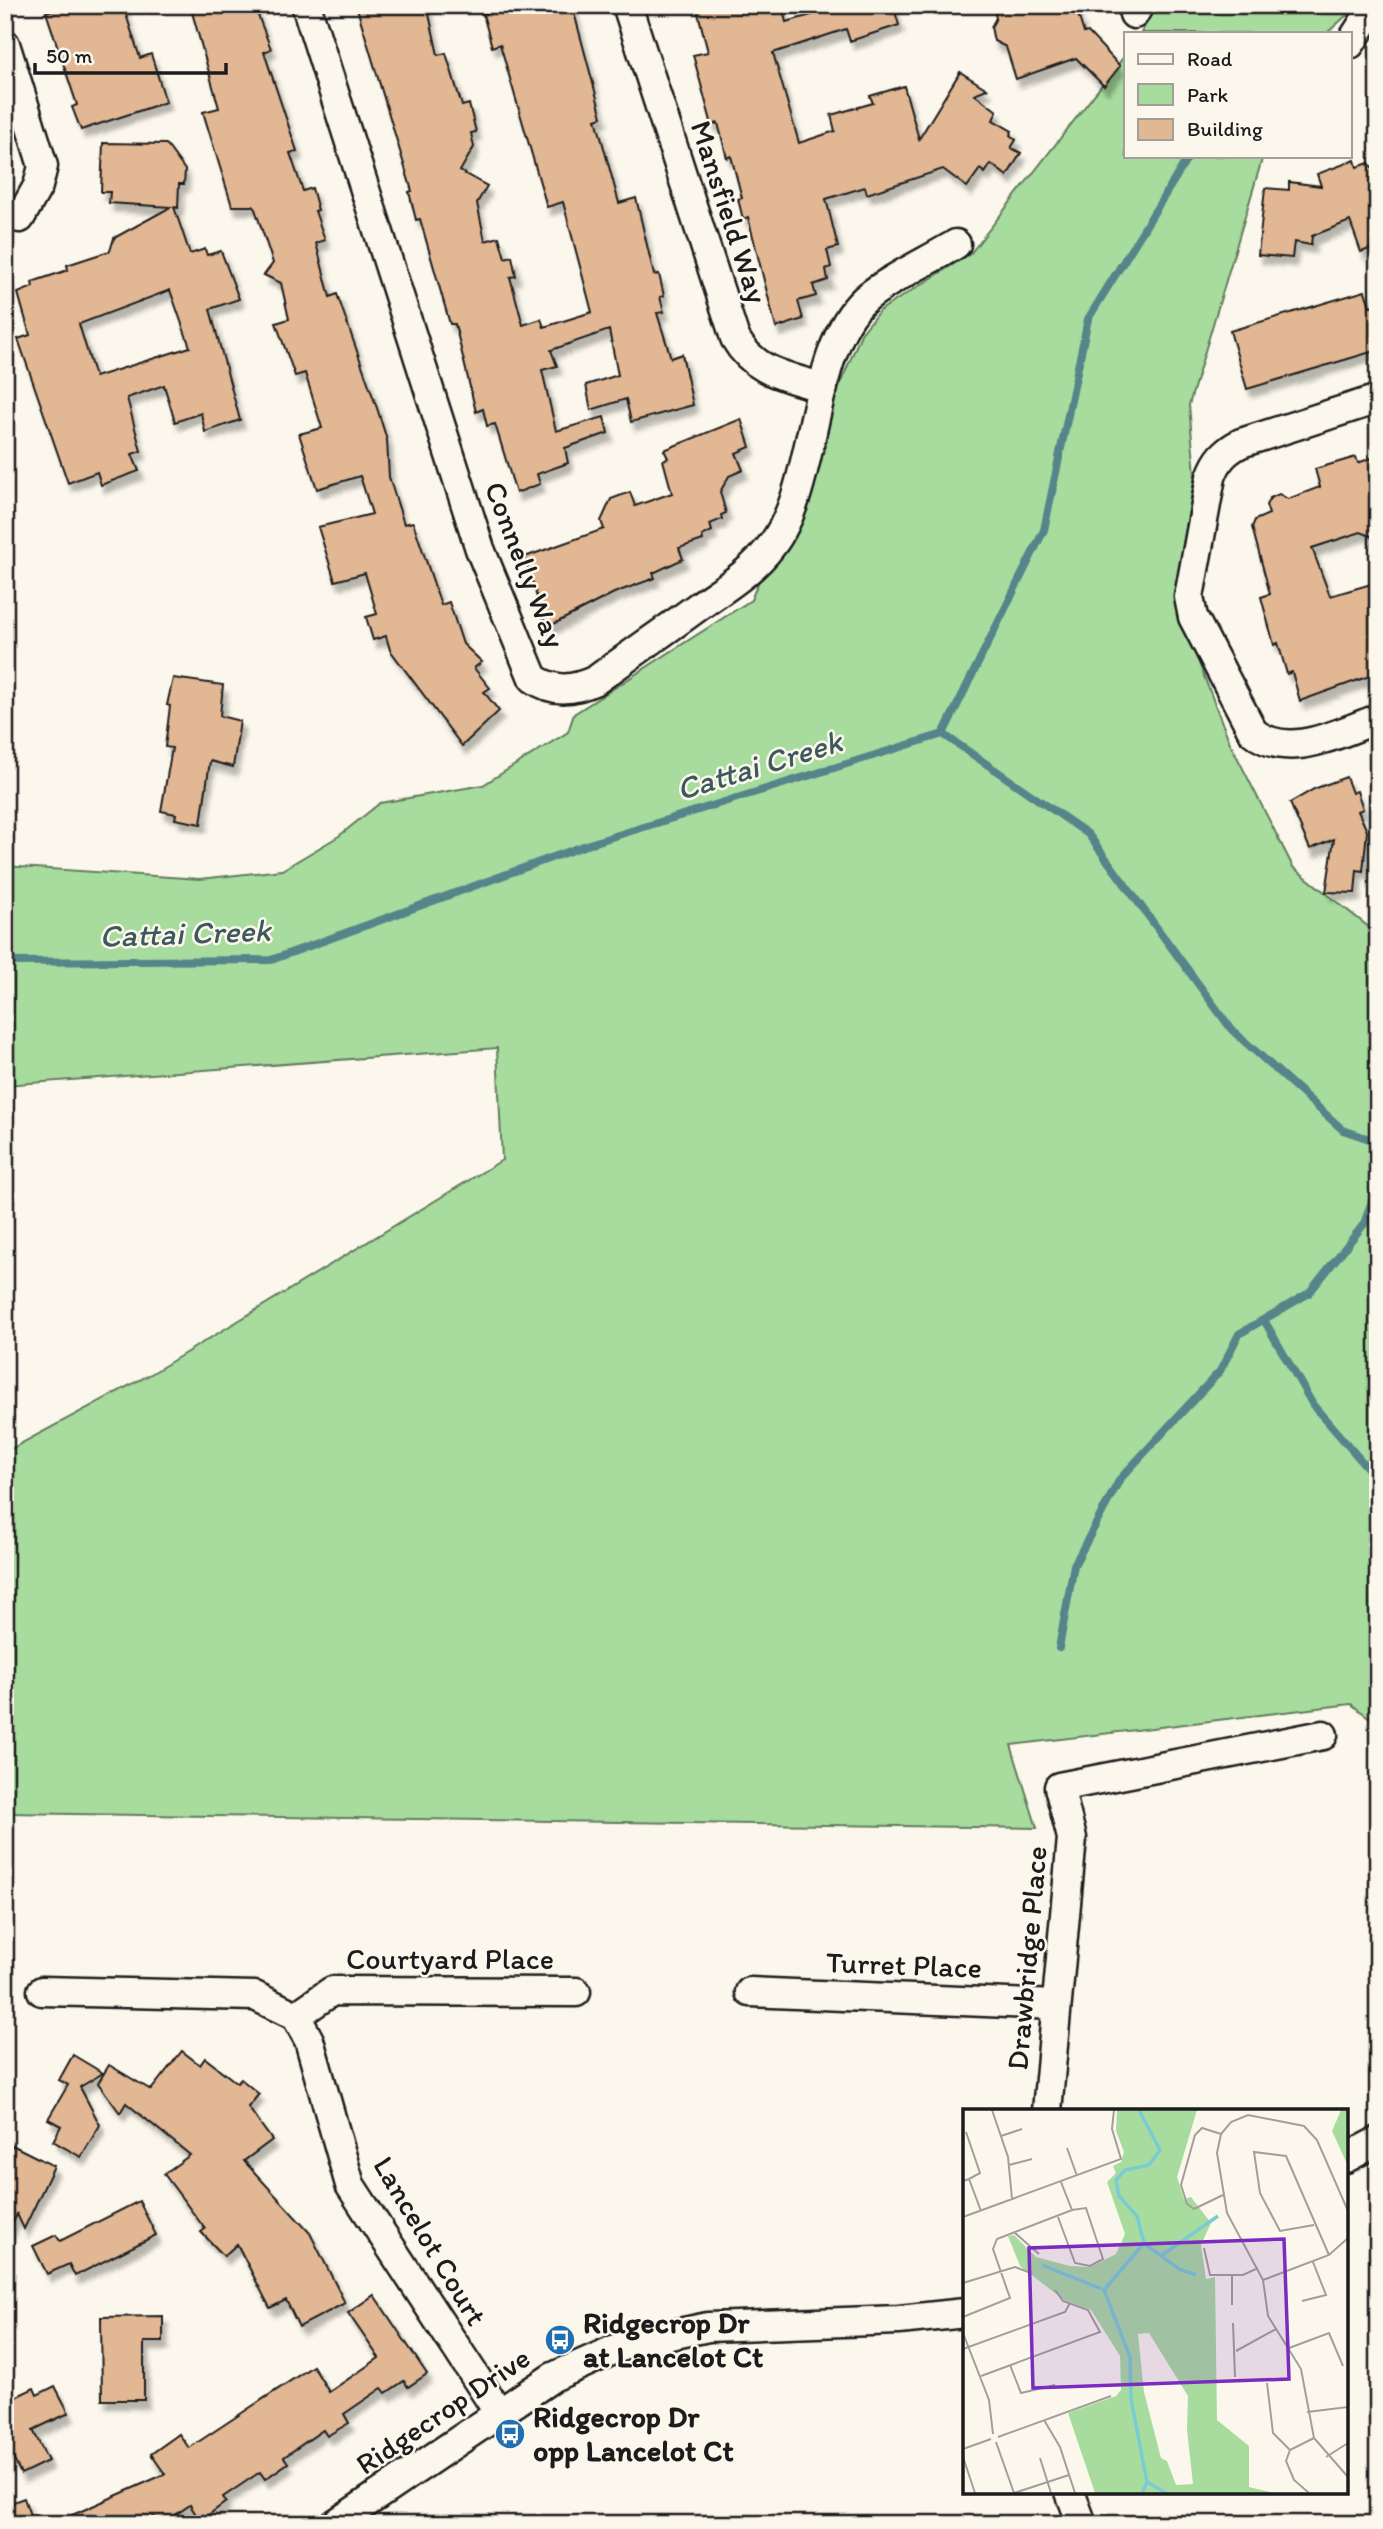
<svg xmlns="http://www.w3.org/2000/svg" width="1383" height="2529" viewBox="0 0 1383 2529" font-family="Itim,sans-serif">
	<style>
		.green { fill: #a7dc9e; stroke: #627c5d; stroke-width: 2 }
		.lines { fill: none; stroke-linecap: round; stroke-linejoin: round }
		.stream { stroke: #54858a; stroke-width: 8 }
		.building { fill: #e2b793; stroke: #1c1c1c; stroke-width: 2; fill-rule: evenodd; filter: url(#shadow) }
		.street-casing { stroke: #1c1c1c; stroke-width: 33 }
		.street { stroke: #fbf7ec; stroke-width: 28 }
		.labels { text-anchor: middle; stroke-width: 5; stroke-linejoin: round; paint-order: stroke }
		.street-label { font-size: 30px; fill: #1c1c1c; stroke: #fbf7ec }
		.poi-label { font-size: 30px; font-weight: bold; fill: #1c1c1c; stroke: #fbf7ec; text-anchor: start }
		.water-label { font-size: 32px; font-style: italic; fill: #3d595c; stroke: #fbf7ec }
		.inset-river { fill: none; stroke: #7acbd4; stroke-width: 3.5 }
		.inset-road { fill: none; stroke: #a29f99; stroke-width: 2 }
		.view { fill: #7b2cbf; fill-opacity: 0.15; stroke: #7b2cbf; stroke-width: 3.5 }
		.inset-edge { fill: none; stroke: #1c1c1c; stroke-width: 3.5 }
	</style>
	<defs>
		<filter id="shadow"><feDropShadow dx="4.5" dy="8" stdDeviation="2" flood-color="#0004"/></filter>
	</defs>
	<rect width="100%" height="100%" fill="#fbf7ec"/>
	<filter id="ink" filterUnits="userSpaceOnUse"><feTurbulence type="fractalNoise" baseFrequency=".0143" numOctaves="2"/><feDisplacementMap in="SourceGraphic" scale="14" xChannelSelector="R" yChannelSelector="G"/><feConvolveMatrix kernelMatrix="1 2 1 2 8 2 1 2 1" color-interpolation-filters="sRGB"/></filter>
	<g filter="url(#ink)">
		<g class="green">
			<polygon points="1156,5 1358,5 1327,33 1141,33"/>
			<polygon points="1126,54 1126,156 1263,156 1189,405 1195,474 1174,599 1230,743 1293,867 1370,928 1378,930 1378,1724 1351,1704 1011,1745 1037,1828 5,1813 5,1452 151,1374 502,1160 497,1048 5,1085 5,866 200,879 282,870 339,836 380,803 483,785 568,732 574,714 751,600 861,334 879,311 970,254"/>
		</g>
		<g class="lines">
			<g class="stream">
				<polyline points="943,734 1044,530 1088,319 1189,156"/>
				<polyline points="5,962 271,960 589,844 943,734 1088,834 1232,1030 1343,1130 1378,1142"/>
				<polyline points="1264,1320 1313,1405 1378,1480"/>
				<polyline points="1059,1648 1074,1565 1120,1479 1220,1371 1239,1334 1309,1293 1364,1224 1378,1183"/>
			</g>
		</g>
		<g class="building">
			<polygon points="69,5 123,5 140,58 151,54 166,102 81,130 72,107 77,105 46,12"/>
			<polygon points="190,5 254,5 271,49 264,52 297,151 290,153 303,191 312,188 318,210 315,211 325,240 316,243 330,297 337,294 378,411 387,440 389,477 404,524 413,522 441,605 449,602 463,644 482,662 474,668 490,688 484,692 499,711 462,746 390,650 386,636 373,640 366,617 377,614 365,573 335,581 318,527 372,514 360,476 317,489 299,434 322,428 305,373 295,376 276,323 289,319 281,283 264,275 273,263 254,206 232,206 203,112 219,108"/>
			<polygon points="356,5 427,5 438,55 446,53 462,106 469,104 476,132 471,133 474,147 460,171 487,186 477,203 485,241 499,237 505,258 512,256 516,276 510,277 523,325 541,319 544,327 592,312 563,202 547,207 500,44 492,47 483,14 511,5 572,5 602,117 596,119 619,203 636,198 654,275 659,274 664,296 660,297 664,312 657,313 671,358 682,354 693,405 631,422 626,399 591,410 586,385 618,375 609,330 551,350 557,366 542,370 556,431 604,417 608,433 565,448 568,463 537,474 540,484 516,493 495,424 487,426 483,409 476,412 455,324 450,324 420,219 416,220 409,192 412,191"/>
			<polygon points="696,5 782,5 786,22 833,9 832,5 893,5 899,25 850,41 846,29 773,53 799,143 835,131 831,115 873,103 870,96 904,86 919,139 960,72 987,89 974,94 997,111 993,120 1012,131 1010,135 1016,140 1011,148 1021,153 1007,176 991,164 985,173 980,169 967,187 943,169 867,194 865,187 826,199 838,247 827,250 831,267 826,269 828,280 813,285 816,296 798,301 803,319 776,328 748,217 743,219 738,199 742,198 731,156 727,158 718,123 712,125 693,55 708,52"/>
			<polygon points="993,5 1075,5 1084,33 1088,32 1120,66 1104,86 1076,58 1016,79 1006,47 994,41 991,27 996,18"/>
			<path d="M103 143 166 144 185 170 184 184H179L178 208 174 207 190 254 205 249 207 255 221 251 239 299 210 309 240 420 205 432 201 413 175 422 164 385 127 398 141 451 132 454 139 471 101 485 97 472 68 483 18 339 30 335 18 293 33 287 32 282 68 270 67 265 110 251 114 238 171 207 109 203 110 192H101ZM170 290 190 347 95 377 79 324Z"/>
			<polygon points="1355,160 1357,167 1369,163 1372,167 1378,165 1378,246 1361,252 1350,221 1312,236 1311,245 1294,242 1292,258 1258,255 1265,188 1289,190 1289,182 1321,186 1317,174"/>
			<polygon points="1365,291 1370,306 1378,304 1378,350 1247,389 1230,331"/>
			<polygon points="741,419 750,447 736,453 743,470 729,476 720,492 726,513 721,515 722,519 710,524 712,531 702,536 703,540 679,548 683,559 653,573 655,578 614,593 546,628 525,557 604,529 601,521 611,499 630,492 635,506 672,493 663,460 668,458 664,450"/>
			<polygon points="1356,457 1358,463 1371,458 1378,479 1378,539 1361,532 1312,548 1330,596 1378,582 1378,673 1300,701 1292,672 1287,674 1278,643 1274,645 1261,597 1270,594 1252,527 1255,520 1269,514 1266,505 1270,498 1279,494 1288,499 1320,487 1315,469"/>
			<polygon points="173,678 223,685 220,716 240,721 233,767 210,761 201,824 175,819 176,814 161,811 172,748 165,747 170,706 167,705"/>
			<polygon points="1346,777 1352,793 1357,791 1363,809 1358,811 1367,831 1363,871 1357,870 1355,893 1326,892 1334,839 1310,849 1290,803 1314,789"/>
			<polygon points="182,2051 200,2065 205,2058 237,2083 241,2079 259,2094 248,2107 272,2140 244,2161 310,2233 345,2303 299,2327 286,2300 270,2308 237,2244 224,2256 201,2232 205,2229 164,2174 190,2155 126,2103 120,2113 98,2083 109,2065 151,2090"/>
			<polygon points="73,2055 103,2073 80,2087 100,2125 81,2157 53,2141 61,2126 48,2119 68,2085 59,2080"/>
			<polygon points="12,2145 54,2166 24,2229 17,2214 5,2239 5,2159"/>
			<polygon points="139,2201 156,2235 75,2276 69,2264 47,2274 33,2246 56,2235 60,2241"/>
			<polygon points="374,2295 427,2374 408,2387 404,2381 386,2393 382,2388 344,2414 349,2423 327,2436 323,2430 284,2457 288,2463 265,2479 260,2472 223,2497 226,2502 200,2521 190,2505 162,2524 154,2517 138,2524 52,2524 165,2474 151,2454 179,2434 189,2448 313,2366 329,2392 379,2358 348,2313"/>
			<polygon points="163,2316 163,2342 144,2342 144,2400 102,2400 101,2317"/>
			<polygon points="55,2386 69,2413 33,2430 48,2461 21,2474 5,2442 5,2402 34,2388 37,2395"/>
			<polygon points="24,2498 33,2524 5,2524 5,2505"/>
		</g>
		<g class="lines">
			<g class="street-casing">
				<g id="street">
					<path d="M306 5 480 549 533 678C554 693 574 690 596 680 630 655 665 631 699 606 725 588 753 571 772 545 818 486 809 350 865 299 887 280 930 260 956 244"/>
					<path d="M627 5 735 338C755 373 787 376 823 388"/>
					<polyline points="1134,14 1139,5"/>
					<polyline points="5,44 43,166 38,186 20,218"/>
					<polyline points="1350,44 1375,5"/>
					<path d="M1378 399 1241 443C1225 451 1217 460 1211 477L1189 597 1193 617 1253 732C1289 761 1339 732 1378 719"/>
					<polyline points="42,1991 255,1996 296,2016 332,1991 576,1992"/>
					<polyline points="750,1992 1056,2005"/>
					<polyline points="296,2016 309,2040 350,2185 499,2413"/>
					<polyline points="1047,2111 1072,1838 1059,1787 1323,1735"/>
					<polyline points="1346,2158 1378,2141"/>
					<polyline points="1070,2492 1082,2524"/>
					<polyline points="335,2524 553,2377 627,2344 708,2327 899,2320 965,2313"/>
				</g>
			</g>
			<use href="#street" class="street"/>
		</g>
	</g>
	<defs>
		<g id="bus-disc" transform="scale(1.575)"><circle r="9.5" fill="#1f6fb2" stroke="#fbf7ec"/><path d="M-5-6H5V4H4V6H2V4H-2V6H-4V4H-5ZM-3.5-4V0h7V-4ZM-3.5 1.2v1.5H-2V1.2ZM2 1.2v1.5H3.5V1.2Z" fill="#fff"/></g>
	</defs>
	<g fill-rule="evenodd">
		<use href="#bus-disc" x="560" y="2340"/>
		<use href="#bus-disc" x="510" y="2434"/>
	</g>
	<g class="labels">
		<g class="street-label">
			<text transform="translate(729 212) rotate(72)" y="10">Mansfield Way</text>
			<text transform="translate(525 565) rotate(69)" y="10">Connelly Way</text>
			<text transform="translate(1027 1958) rotate(-85)" y="10">Drawbridge Place</text>
			<text x="450" y="1969">Courtyard Place</text>
			<text transform="translate(904 1965) rotate(2)" y="10">Turret Place</text>
			<text transform="translate(430 2241) rotate(59)" y="10">Lancelot Court</text>
			<text transform="translate(443 2411) rotate(-34)" y="10">Ridgecrop Drive</text>
		</g>
		<g class="poi-label">
			<text x="583" y="2333">Ridgecrop Dr<tspan x="583" dy="34">at Lancelot Ct</tspan></text>
			<text x="533" y="2427">Ridgecrop Dr<tspan x="533" dy="34">opp Lancelot Ct</tspan></text>
		</g>
		<g class="water-label">
			<text transform="translate(759 765) rotate(-17)" y="11">Cattai Creek</text>
			<text transform="translate(185 933) rotate(-2)" y="11">Cattai Creek</text>
		</g>
	</g>
	<g transform="translate(963 2109)">
		<rect width="385" height="385" fill="#fbf7ec"/>
		<path d="M154 1H234L214 68 221 90 228 88 248 114 238 136 243 170 252 168 254 311 286 337V378L311 384H132L105 304 153 287 158 281 157 247 128 201 101 191 57 157 45 127 51 126 73 148 107 157 127 158 153 145 162 125 144 73 153 64 150 57 158 53 161 43 153 22ZM186 224 225 287 224 321 230 375 213 376 204 352 198 349 181 283 175 225ZM378 1H385V57L369 22Z" fill="#a7dc9e" fill-rule="evenodd"/>
		<path class="inset-river" d="M176 1 197 41 186 56 162 61 153 71 156 87 174 107 181 134 141 181 167 248 168 290 184 373 179 384M182 135 216 160 233 166M199 146 255 107M79 156 139 180M184 373 203 384"/>
		<path class="inset-road" d="M29 1 45 48 49 90M3 23 17 64 6 70M258 25 239 19 232 26 218 76 224 95 231 100 260 86M38 27 59 20M104 39 114 67M46 56 69 50M0 72 6 70 18 102M98 73 109 101M385 102 354 31 341 17 285 6 268 13 258 25 254 44 264 104 300 171 305 207 338 260 351 329 385 368M0 108 158 50 149 20 151 1M351 116 317 122 297 84 291 43 323 47 366 146M52 124 76 145M241 139 247 166H280L295 159M300 171 366 146 385 129M0 174 52 158 68 164M339 192 363 186 350 153M269 196V165M0 208 47 189 30 140 34 130 109 101 123 99 140 150 127 157 112 154 95 108M270 214 272 268M0 224 26 291 30 325M326 239 366 224 380 257M0 240 102 203 107 194M273 242 313 220M47 256 58 284 92 276M18 267 137 223 125 201 100 192 92 181M304 274 310 324 327 341M344 303 385 298M81 311 97 338 112 384M35 328 148 287M33 333 51 384M0 340 28 330M0 348 12 384M363 348 385 334M77 349 88 384M51 384 106 366M346 384 331 371 323 352 327 341 351 329"/>
		<path class="view" d="M321 130 326 270 70 279 66 139Z"/>
		<rect width="385" height="385" class="inset-edge"/>
	</g>
	<rect width="1383" height="2529" fill="none" stroke="#fbf7ec" stroke-width="28"/>
	<rect x="14" y="14" width="1355" height="2501" fill="none" stroke="#1c1c1c" stroke-width="2.5" filter="url(#ink)"/>
	<rect x="1124" y="32" width="228" height="126" fill="#fbf7ec" stroke="#a29f99" stroke-width="2"/>
	<rect x="1138" y="54" width="35" height="10" fill="#fbf7ec" stroke="#a29f99" stroke-width="2"/>
	<text x="1187" y="66" font-size="21" fill="#1c1c1c">Road</text>
	<rect x="1138" y="84" width="35" height="21" fill="#a7dc9e" stroke="#a29f99" stroke-width="2"/>
	<text x="1187" y="102" font-size="21" fill="#1c1c1c">Park</text>
	<rect x="1138" y="119" width="35" height="21" fill="#e2b793" stroke="#a29f99" stroke-width="2"/>
	<text x="1187" y="136" font-size="21" fill="#1c1c1c">Building</text>
	<path d="M35 63v10h191v-10" fill="none" stroke="#1c1c1c" stroke-width="3.5"/>
	<text x="46" y="63" font-size="21" fill="#1c1c1c" stroke="#fbf7ec" stroke-width="5" paint-order="stroke">50 m</text>
</svg>
